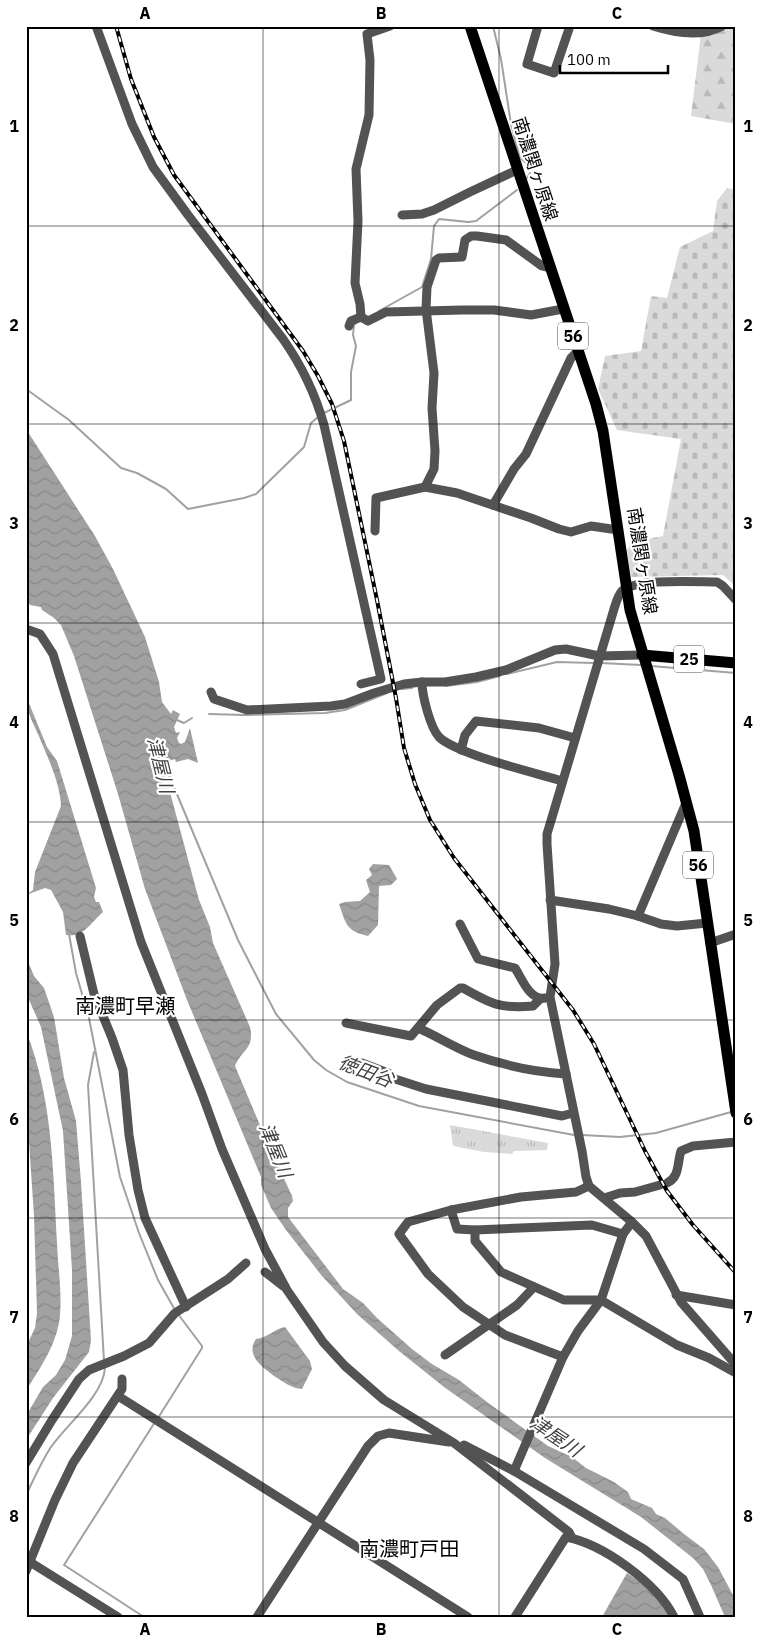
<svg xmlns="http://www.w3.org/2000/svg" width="762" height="1643" viewBox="0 0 762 1643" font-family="'IBM Plex Sans','Noto Sans JP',sans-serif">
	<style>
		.grass { fill: url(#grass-tufts) }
		.forest { fill: url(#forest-firs) }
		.cemetery { fill: url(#cemetery-stones) }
		.water { fill: url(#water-waves) }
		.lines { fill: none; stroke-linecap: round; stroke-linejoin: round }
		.stream { stroke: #a1a1a1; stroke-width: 2 }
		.minor { stroke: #535353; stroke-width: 9 }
		.major { stroke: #000; stroke-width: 11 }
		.rail-casing { stroke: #000; stroke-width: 4 }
		.rail { stroke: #fff; stroke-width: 2; stroke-dasharray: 5.5; stroke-linecap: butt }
		.grid { fill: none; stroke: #000; stroke-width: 1; stroke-opacity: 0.55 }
		.labels { text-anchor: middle; stroke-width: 4.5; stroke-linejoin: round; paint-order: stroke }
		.shield { fill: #fff; stroke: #4c4c4c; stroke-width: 1 }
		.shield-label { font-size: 16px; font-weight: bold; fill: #000 }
		.street-label { font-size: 18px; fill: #000; stroke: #fff }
		.water-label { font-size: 19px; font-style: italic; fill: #424242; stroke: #fff }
		.quarter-label { font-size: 20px; fill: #000; stroke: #fff }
		.neatline { fill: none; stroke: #000; stroke-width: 2 }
		.grid-label { font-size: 16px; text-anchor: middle; font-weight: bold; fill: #000 }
	</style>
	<defs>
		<pattern id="grass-tufts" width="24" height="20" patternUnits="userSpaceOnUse" patternTransform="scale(1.25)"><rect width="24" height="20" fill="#dadada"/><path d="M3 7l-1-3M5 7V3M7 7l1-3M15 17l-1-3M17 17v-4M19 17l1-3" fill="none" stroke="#b9b9b9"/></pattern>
		<pattern id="forest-firs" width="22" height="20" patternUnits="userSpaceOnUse" patternTransform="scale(1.25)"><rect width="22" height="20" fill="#dadada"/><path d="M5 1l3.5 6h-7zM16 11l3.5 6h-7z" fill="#b9b9b9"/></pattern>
		<pattern id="cemetery-stones" width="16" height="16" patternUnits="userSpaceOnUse" patternTransform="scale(1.25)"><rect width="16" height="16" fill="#dadada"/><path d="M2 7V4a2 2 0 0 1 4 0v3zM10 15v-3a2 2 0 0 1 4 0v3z" fill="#b9b9b9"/></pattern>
		<pattern id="water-waves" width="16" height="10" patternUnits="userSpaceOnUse" patternTransform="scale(1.25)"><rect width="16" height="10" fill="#a1a1a1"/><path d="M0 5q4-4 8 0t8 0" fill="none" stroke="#898989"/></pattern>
	</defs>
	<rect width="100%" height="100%" fill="#fff"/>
	<polygon class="grass" points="450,1125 548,1143 547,1150 514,1151 512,1154 484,1152 453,1146"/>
	<polygon class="forest" points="702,26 736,26 736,124 691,116"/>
	<polygon class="cemetery" points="727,188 736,190 736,585 735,586 723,575 631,577 627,551 631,542 663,536 681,439 617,430 598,389 605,356 641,351 651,296 667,298 680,247 713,231 717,201"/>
	<g class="water">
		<path d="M26 429 95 536 113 569 145 637 159 682 162 702 171 714 173 710 180 714 174 727 176 733 180 732 177 738 179 743 181 744 185 742 190 728 198 763 188 759 176 762 175 759C168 761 164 762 164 770L199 900 210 927 213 943 250 1027C255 1049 241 1050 235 1066L265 1137 292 1196 293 1201 288 1208V1217L343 1289 363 1303 377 1318 412 1349 432 1364 459 1380 487 1402 548 1446 572 1457 586 1468 614 1482 628 1492 631 1499 652 1508 656 1514 665 1518 684 1534 704 1549 718 1567 733 1595 736 1602V1617H725L711 1585 703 1569 693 1558 641 1517 545 1458 444 1387 399 1351 357 1314 322 1276 286 1230 271 1208 261 1185V1177L187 1000 145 889 118 794 74 656 61 625 54 618 42 610 41 607 30 605 27 599Z"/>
		<path d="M26 696 47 747 57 761 96 888 94 897 96 902H99L103 912C92 921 84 938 66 935L63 912 51 890 45 888 26 895 33 890 35 872 61 806C60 782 47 756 38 734 32 721 26 710 26 696Z"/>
		<path d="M373 864 389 865 397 879 391 885 379 886 378 925 368 936C346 931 346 924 339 904L345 902 360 901 370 892 366 880 372 875 369 869Z"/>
		<polygon points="26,957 34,976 44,988 54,1017 64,1078 76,1121 81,1182 91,1340 89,1352 53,1398 26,1440 26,1416 43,1387 56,1375 65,1360 72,1336 72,1270 63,1131 41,1027 26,993"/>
		<path d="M26 1031C53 1099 53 1172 57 1243 58 1269 63 1298 59 1323 54 1349 39 1369 26 1391V1347L35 1328 37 1313 34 1216 26 1097Z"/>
		<path d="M285 1327 310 1361 312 1369 302 1389C291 1388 284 1382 274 1376 262 1367 245 1355 256 1339 267 1338 274 1329 285 1327Z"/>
		<polygon points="627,1573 649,1588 659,1598 670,1617 602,1617"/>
	</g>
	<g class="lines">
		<g class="stream">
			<polyline points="493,26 501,59 511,124 520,158 532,168"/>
			<polyline points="527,178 530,173"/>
			<polyline points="379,311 422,287 431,259 434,226 439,219 468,222 476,221 517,190"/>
			<polyline points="26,389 69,420 121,468 137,473 166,489 188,509 244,498 256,494 304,447 311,423 318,417"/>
			<polyline points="324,413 351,400 351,372 356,346 353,335 354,325 357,322"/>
			<polyline points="601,663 641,665"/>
			<polyline points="651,666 736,673"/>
			<polyline points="507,674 557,662 594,663"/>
			<polyline points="446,686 477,682 500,676"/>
			<polyline points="402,689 412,688"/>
			<polyline points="209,714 244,715 325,713 345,710 387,693"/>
			<polyline points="177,720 184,723 192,718"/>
			<polyline points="162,765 166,768 238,940 261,985 276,1014 314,1060 326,1070 347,1082 419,1106 574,1135"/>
			<polyline points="69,934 76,973 89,1018 120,1177 139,1233 158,1280 175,1310"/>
			<polyline points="94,1052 88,1085 104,1361"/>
			<polyline points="582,1135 620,1137 656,1133 731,1112"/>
			<polyline points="158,1418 202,1348 202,1346 178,1314"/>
			<path d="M26 1495C34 1479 41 1462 51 1447 67 1424 103 1396 105 1368"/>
			<polyline points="144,1617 64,1565 155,1422"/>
		</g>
		<g class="minor">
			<path d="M96 26 132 124 153 167 188 215 283 339C302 366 315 393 324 425L381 679 361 684"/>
			<polyline points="538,26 527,64 554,73 570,26"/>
			<path d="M653 26C675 33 701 38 722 26"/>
			<polyline points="402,215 422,214 434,210 470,192 517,170"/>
			<polyline points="361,317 360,304 355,283 358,221 356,169 369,115 370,60 367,34 390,26"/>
			<polyline points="361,317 368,321 386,312 462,310 494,310 531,315 563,309"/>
			<polyline points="349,326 351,321 361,317"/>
			<polyline points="425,487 434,469 435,451 432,408 434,373 426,309 427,287 436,260 439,258 462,257 465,240 471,236 477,236 506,240 542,266 550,268"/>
			<polyline points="493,505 514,469 526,454 571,358 578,351"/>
			<polyline points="375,531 376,498 425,487 457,493 531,518 559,529 571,532 591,526 618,530"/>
			<path d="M736 600 723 586 717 582C697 582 637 578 622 591 618 595 616 603 614 609L553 814 547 834V844L555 964 550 997 582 1151 586 1177 589 1186 632 1222 646 1236 681 1302 736 1365"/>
			<polyline points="26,629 40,634 53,654 141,942 202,1094 222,1149 265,1249 287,1290 323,1342 345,1366 384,1400 454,1443 569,1532 572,1538"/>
			<path d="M422 682C422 695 430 727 439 737 456 754 536 773 562 781"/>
			<polyline points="211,692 214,699 247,710 331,706 345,704 374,693 404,684 422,682 445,682 476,677 506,670 555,650 566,649 599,656 642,655"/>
			<polyline points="461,750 465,735 476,721 539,728 575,738"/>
			<polyline points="550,900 609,909 638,916 661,924 677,926 707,923"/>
			<polyline points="638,916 686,803"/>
			<path d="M460 924 478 959 515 968C522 979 530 1001 545 998"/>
			<polyline points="80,936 94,994 112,1038 123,1070 129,1135 138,1190 145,1218 186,1307"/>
			<polyline points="710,943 736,934"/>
			<path d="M346 1023 411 1036 437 1005 460 988H463C491 1004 500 1009 533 1006L540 999"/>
			<path d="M418 1028C437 1036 455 1048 474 1055 503 1065 535 1072 566 1074"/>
			<polyline points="362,1063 388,1073 395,1079 426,1089 562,1116 573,1113"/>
			<path d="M667 1183C680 1177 677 1163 681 1151L693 1146 736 1142"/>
			<polyline points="589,1186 576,1192 521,1197 451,1210 457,1229 475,1230 592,1225 623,1234"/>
			<polyline points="604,1198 620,1193 635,1192 660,1185"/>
			<polyline points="451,1210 408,1222 399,1234 428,1274 463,1307 505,1335 563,1357"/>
			<polyline points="475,1230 475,1241 501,1272 564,1300 601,1300 677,1345 709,1358 736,1373"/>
			<polyline points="265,1272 283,1286"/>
			<polyline points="676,1295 736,1305"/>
			<polyline points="445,1355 517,1305 534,1287"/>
			<polyline points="118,1396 468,1617"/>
			<polyline points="464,1445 514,1471 644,1549 683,1579 700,1617"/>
			<polyline points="26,1463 52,1420 79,1379 89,1370 124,1356 149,1343 175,1313 228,1279 246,1263"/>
			<polyline points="514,1471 563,1357 578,1331 601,1300 623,1234 632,1222"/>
			<polyline points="30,1562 118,1617"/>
			<polyline points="26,1571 55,1500 73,1463 122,1389 122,1379"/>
			<polyline points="257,1617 368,1446 378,1436 389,1433 449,1442"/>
			<path d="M515 1617 566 1537C603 1544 657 1583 674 1617"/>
		</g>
		<g class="major">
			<polyline points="470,26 596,404 603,431 630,610 679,775 694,831 736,1113"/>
			<polyline points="642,655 736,663"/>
		</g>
		<g class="rail-casing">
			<polyline id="rail" points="116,26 131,79 154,137 174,175 303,351 318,376 332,404 344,441 377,600 396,698 404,748 415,784 430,820 454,858 573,1010 594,1044 645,1151 667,1191 693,1225 736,1273"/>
		</g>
		<use href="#rail" class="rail"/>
	</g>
	<path class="grid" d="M263 26V1617M499 26V1617M26 226H736M26 424H736M26 623H736M26 822H736M26 1020H736M26 1218H736M26 1417H736"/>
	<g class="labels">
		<g class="shield">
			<rect x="558" y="322.5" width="30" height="27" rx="4"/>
			<rect x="674" y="645.5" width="30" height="27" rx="4"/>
			<rect x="683" y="851.5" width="30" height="27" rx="4"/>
		</g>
		<g class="shield-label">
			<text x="573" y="342">56</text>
			<text x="689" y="665">25</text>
			<text x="698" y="871">56</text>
		</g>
		<g class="street-label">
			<text transform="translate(535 169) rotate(72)" y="6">南濃関ヶ原線</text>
			<text transform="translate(642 561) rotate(81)" y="6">南濃関ヶ原線</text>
		</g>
		<g class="water-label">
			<text transform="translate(161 765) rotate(76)" y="7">津屋川</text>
			<text transform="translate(366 1071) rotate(21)" y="7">徳田谷</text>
			<text transform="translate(276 1150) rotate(68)" y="7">津屋川</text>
			<text transform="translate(556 1436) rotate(34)" y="7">津屋川</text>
		</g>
		<g class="quarter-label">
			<text x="125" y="1013">南濃町早瀬</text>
			<text x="409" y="1556">南濃町戸田</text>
		</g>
	</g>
	<rect width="762" height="1643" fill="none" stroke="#ffffff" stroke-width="55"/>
	<path d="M560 65v8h108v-8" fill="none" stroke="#000000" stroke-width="2.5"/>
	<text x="567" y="65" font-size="15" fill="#000000" stroke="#ffffff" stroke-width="4" paint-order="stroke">100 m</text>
	<rect x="28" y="28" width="706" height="1588" class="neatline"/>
	<g class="grid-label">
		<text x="145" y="19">A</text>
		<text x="381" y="19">B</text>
		<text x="617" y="19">C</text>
		<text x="14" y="132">1</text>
		<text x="748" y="132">1</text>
		<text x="14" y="331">2</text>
		<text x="748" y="331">2</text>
		<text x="14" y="529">3</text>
		<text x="748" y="529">3</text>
		<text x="14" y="728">4</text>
		<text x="748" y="728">4</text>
		<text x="14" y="926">5</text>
		<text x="748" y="926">5</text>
		<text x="14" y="1125">6</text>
		<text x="748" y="1125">6</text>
		<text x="14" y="1323">7</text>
		<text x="748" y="1323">7</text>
		<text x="14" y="1522">8</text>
		<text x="748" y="1522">8</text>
		<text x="145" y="1635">A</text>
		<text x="381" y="1635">B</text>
		<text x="617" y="1635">C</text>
	</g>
</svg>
